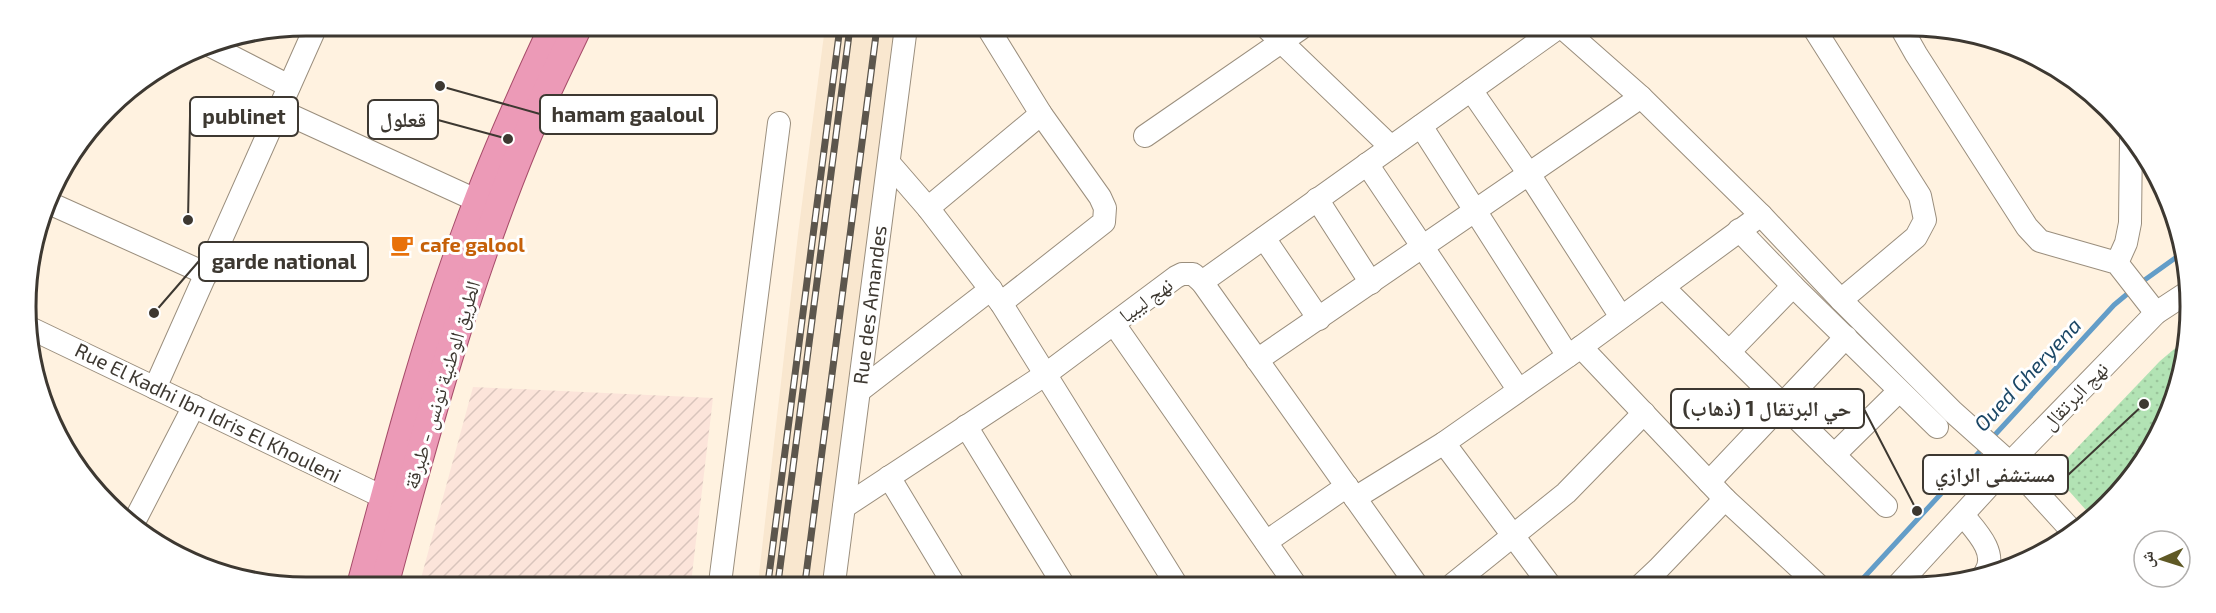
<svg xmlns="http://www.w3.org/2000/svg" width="2216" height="613" viewBox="0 0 2216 613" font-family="'Exo 2','Noto Naskh Arabic',sans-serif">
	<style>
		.industrial { fill: url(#industrial-furrows) }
		.built { fill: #f9e7cf }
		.grass { fill: url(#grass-dots) }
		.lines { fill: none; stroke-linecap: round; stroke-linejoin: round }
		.stream { stroke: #639dc8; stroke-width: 5 }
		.minor-casing { stroke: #9a8e7d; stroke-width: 24 }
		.major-casing { stroke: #a64c69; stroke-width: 30 }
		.minor { stroke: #fff; stroke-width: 22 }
		.major { stroke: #ec9ab7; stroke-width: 28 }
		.rail-casing { stroke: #5c564d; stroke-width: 7 }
		.rail { stroke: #fff; stroke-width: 4.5; stroke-dasharray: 14; stroke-linecap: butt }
		.labels { text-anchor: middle; stroke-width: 6; stroke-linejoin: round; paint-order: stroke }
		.food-label { font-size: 20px; font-weight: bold; fill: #c56008; stroke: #fff; text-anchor: start }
		.street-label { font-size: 20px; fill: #3d3831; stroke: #fff }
		.water-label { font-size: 21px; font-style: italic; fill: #1b4766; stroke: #fff }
		.rim { fill: none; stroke: #3d3831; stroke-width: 3 }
		.leader { fill: none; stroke: #3d3831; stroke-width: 2 }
		.callout-dot { fill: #3d3831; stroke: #fff; stroke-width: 2 }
		.callout { fill: #fff; stroke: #3d3831; stroke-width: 2 }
		.callout-label { font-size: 21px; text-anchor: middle; font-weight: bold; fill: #3d3831 }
	</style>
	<defs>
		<pattern id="industrial-furrows" width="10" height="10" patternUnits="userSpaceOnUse" patternTransform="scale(1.5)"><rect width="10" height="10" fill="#fce4da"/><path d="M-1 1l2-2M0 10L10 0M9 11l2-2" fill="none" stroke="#d9c4bc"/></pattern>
		<pattern id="grass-dots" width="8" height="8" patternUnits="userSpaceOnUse" patternTransform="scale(1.5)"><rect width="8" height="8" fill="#b2e3b4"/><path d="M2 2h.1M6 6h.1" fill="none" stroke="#9ac49b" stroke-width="1.8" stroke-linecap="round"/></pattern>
	</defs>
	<rect width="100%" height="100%" fill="#fff2e0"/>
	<polygon class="industrial" points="473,387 713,398 691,583 420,582"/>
	<polygon class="built" points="825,27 895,27 824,583 758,583 798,234"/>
	<polygon class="grass" points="2185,340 2185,361 2153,447 2094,519 2053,473 2160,361"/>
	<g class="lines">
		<g class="stream">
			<polyline points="2139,284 2185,251"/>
			<polyline points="1992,438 2114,305 2132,290"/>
			<polyline points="1857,585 1984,447"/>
		</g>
		<g class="minor-casing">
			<g id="minor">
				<polyline points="988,28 1041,114 1100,197 1105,208 1104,222 1001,303"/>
				<polyline points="1268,29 1391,147"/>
				<polyline points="1565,30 1641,97 1761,215 1841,300 1953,412 2010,463 2073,532"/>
				<polyline points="1815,30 1920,196 1925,220 1916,237 1841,300"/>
				<polyline points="1903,31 1916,54 2027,227 2040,241 2117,263 2156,313"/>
				<polyline points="209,45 289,86"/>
				<polyline points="1471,90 1529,174 1621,317"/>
				<polyline points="279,110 478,201"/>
				<polyline points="1421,126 1568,356"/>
				<polyline points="1145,136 1300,29"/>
				<polyline points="889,163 928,208 1001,303 1176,584"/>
				<polyline points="1367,164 1518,389"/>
				<polyline points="1317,199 1371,283"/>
				<polyline points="49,203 207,274"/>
				<polyline points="928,208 1041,114"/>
				<polyline points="1739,230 1793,286 1937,427"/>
				<polyline points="1264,238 1319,319"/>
				<polyline points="2117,263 2126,243 2130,223 2131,138"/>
				<polyline points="1202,282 1555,30"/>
				<polyline points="1663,287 1886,506"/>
				<polyline points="1114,324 1295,584"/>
				<polyline points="30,328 385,498"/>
				<polyline points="1581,347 1725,499 1818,585"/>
				<polyline points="1729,352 1793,286"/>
				<polyline points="1257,360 1641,97"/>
				<polyline points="155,388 313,33"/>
				<polyline points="859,391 991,289"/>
				<polyline points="966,426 1063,584"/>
				<polyline points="1444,443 1549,584"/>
				<polyline points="1834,455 1899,391"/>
				<polyline points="889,477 953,583"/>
				<polyline points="1709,482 1846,337"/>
				<polyline points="1355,498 1444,443 1581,347 1761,215"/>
				<polyline points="844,507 1046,374 1176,277 1182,274 1193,274 1202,282 1416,584"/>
				<path d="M1963 515C1975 530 1999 553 1985 573"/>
				<polyline points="134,522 194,406"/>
				<polyline points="1266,542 1347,486"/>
				<polyline points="720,583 779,123"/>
				<polyline points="834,583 906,27"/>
				<polyline points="1453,584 1566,493 1644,413"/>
				<polyline points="1641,585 1658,569 1725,499"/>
				<polyline points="1898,585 2010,463 2156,313 2185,294"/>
			</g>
		</g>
		<g class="major-casing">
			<g id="major">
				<path d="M362 582C394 463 425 343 468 228 493 159 523 92 554 26"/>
				<path d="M385 582C425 433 466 284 525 141 541 102 560 64 578 26"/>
			</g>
		</g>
		<use href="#minor" class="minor"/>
		<use href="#major" class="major"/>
		<g class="rail-casing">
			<g id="rail">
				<polyline points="768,583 840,27"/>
				<polyline points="778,583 850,27"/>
				<polyline points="805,583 877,27"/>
			</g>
		</g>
		<use href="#rail" class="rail"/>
	</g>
	<defs>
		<g id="cafe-bare" transform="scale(1.8)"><path d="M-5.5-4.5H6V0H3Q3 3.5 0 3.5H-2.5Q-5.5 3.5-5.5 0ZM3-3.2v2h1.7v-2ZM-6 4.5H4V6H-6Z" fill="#e8710a" stroke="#fff" stroke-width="2.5" paint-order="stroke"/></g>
	</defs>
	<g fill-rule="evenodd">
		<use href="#cafe-bare" x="402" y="245"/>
	</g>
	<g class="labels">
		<g class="food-label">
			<text x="420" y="252">cafe galool</text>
		</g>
		<g class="street-label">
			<text transform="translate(1146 300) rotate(-36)" y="7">نهج ليبيا</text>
			<text transform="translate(870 305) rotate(-83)" y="7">Rue des Amandes</text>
			<text transform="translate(442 385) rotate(-73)" y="7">الطريق الوطنية تونس - طبرقة</text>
			<text transform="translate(2075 396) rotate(-46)" y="7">نهج البرتقال</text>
			<text transform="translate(208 413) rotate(26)" y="7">Rue El Kadhi Ibn Idris El Khouleni</text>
		</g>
		<g class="water-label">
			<text transform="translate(2028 375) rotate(-47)" y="7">Oued Gheryena</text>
		</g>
	</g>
	<path d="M0 0H2216V613H0ZM306 36H1910A270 270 0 0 1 2180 306V307A270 270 0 0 1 1910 577H306A270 270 0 0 1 36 307V306A270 270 0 0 1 306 36Z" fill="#fff" fill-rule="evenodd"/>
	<path class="rim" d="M306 36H1910A270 270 0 0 1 2180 306V307A270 270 0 0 1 1910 577H306A270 270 0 0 1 36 307V306A270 270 0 0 1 306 36Z"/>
	<path class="leader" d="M440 86L540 114M188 220L190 116M508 139L438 120M154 313L199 261M1917 511L1864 409M2144 404L2068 475"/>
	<g class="callout-dot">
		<circle cx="440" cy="86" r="6"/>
		<circle cx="188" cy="220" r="6"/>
		<circle cx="508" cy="139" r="6"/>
		<circle cx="154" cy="313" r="6"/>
		<circle cx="1917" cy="511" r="6"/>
		<circle cx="2144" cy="404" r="6"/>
	</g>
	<g class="callout">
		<rect x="540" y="95" width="177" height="39" rx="6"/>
		<rect x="190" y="97" width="108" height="39" rx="6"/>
		<rect x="368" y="100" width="70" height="39" rx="6"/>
		<rect x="199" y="242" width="169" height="39" rx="6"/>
		<rect x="1671" y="389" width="193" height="39" rx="6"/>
		<rect x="1923" y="455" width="145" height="39" rx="6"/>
	</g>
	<g class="callout-label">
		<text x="628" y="122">hamam gaaloul</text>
		<text x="244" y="124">publinet</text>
		<text x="403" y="127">قعلول</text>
		<text x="284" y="269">garde national</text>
		<text x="1767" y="416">حي البرتقال 1 (ذهاب)</text>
		<text x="1995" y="482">مستشفى الرازي</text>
	</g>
	<g transform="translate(2162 559) rotate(267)"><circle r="28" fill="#ffffff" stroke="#b1afad" stroke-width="1.5"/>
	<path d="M0-4.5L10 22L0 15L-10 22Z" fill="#5f5925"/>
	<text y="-9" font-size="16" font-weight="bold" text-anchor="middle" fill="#3d3831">ش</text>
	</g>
</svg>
